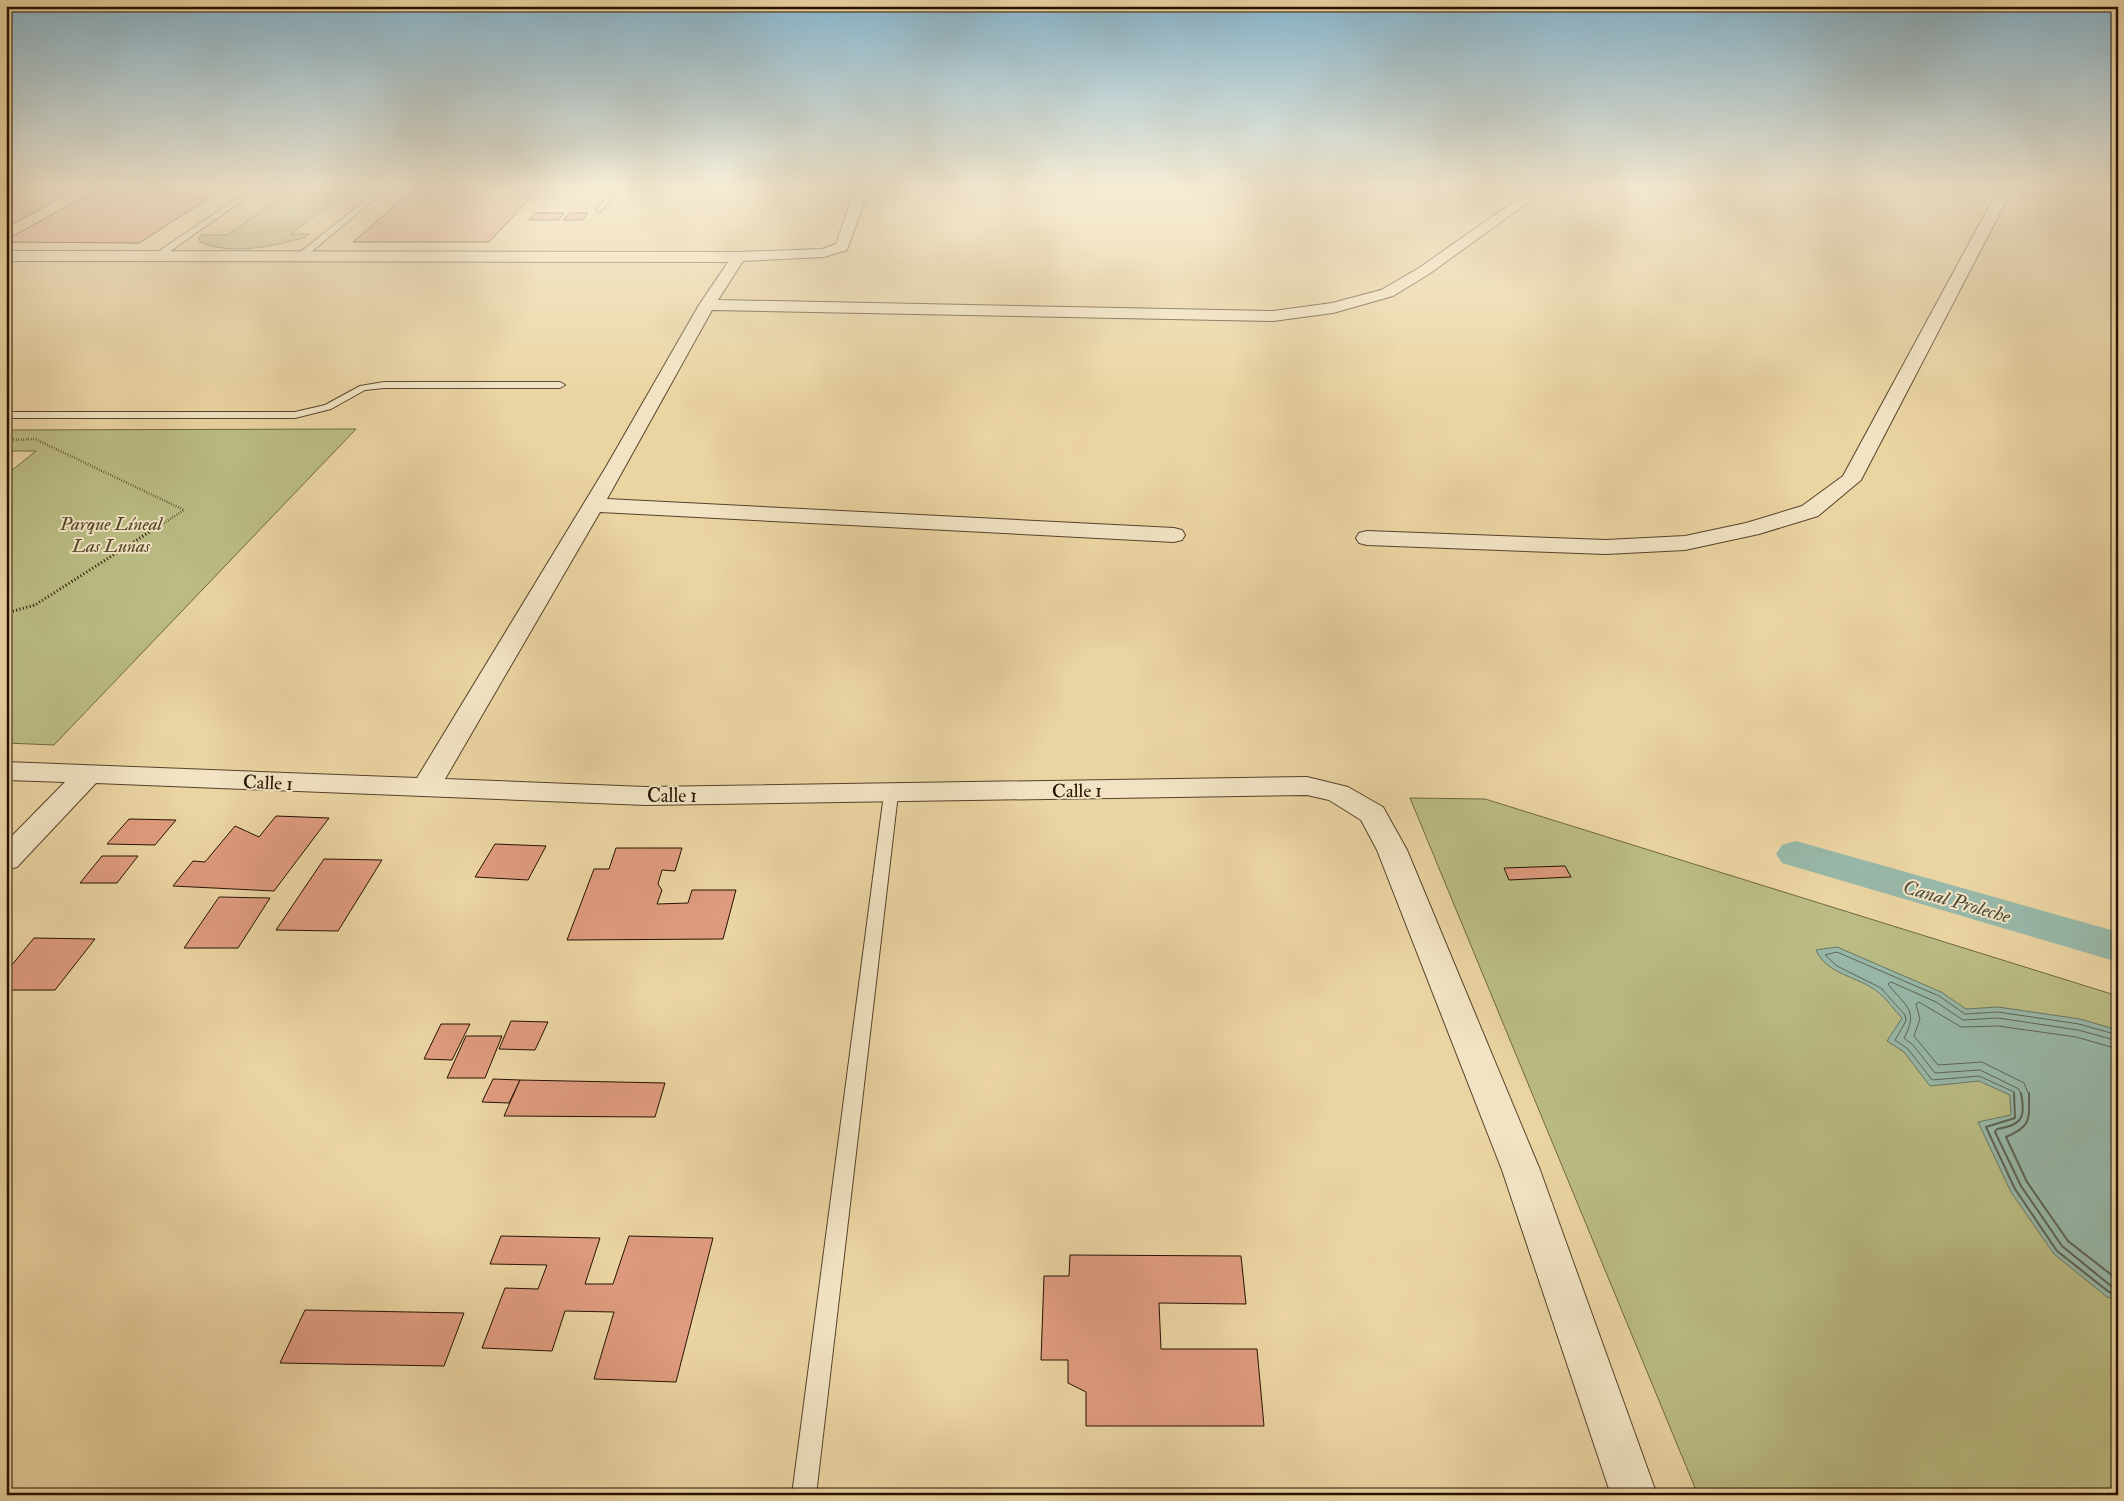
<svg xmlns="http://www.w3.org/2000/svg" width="2124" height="1501" viewBox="0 0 2124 1501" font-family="'IM FELL Double Pica',serif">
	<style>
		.green { fill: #babc83; stroke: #706742 }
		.water { fill: #98b8a9; stroke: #6a7665 }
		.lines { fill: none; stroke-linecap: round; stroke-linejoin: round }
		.shore-far1 { stroke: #5e6554; stroke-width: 1 }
		.shore { stroke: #5e6554; stroke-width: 2 }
		.canal { fill: #98b8a9; fill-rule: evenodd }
		.building { fill: #df9b7f; stroke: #251200 }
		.service-casing { stroke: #564228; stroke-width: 2 }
		.minor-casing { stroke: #564228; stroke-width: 2 }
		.path-far1 { stroke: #251200; stroke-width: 2.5; stroke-dasharray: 0.5 2; stroke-linecap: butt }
		.path { stroke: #251200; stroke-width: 3; stroke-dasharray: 1 2.5; stroke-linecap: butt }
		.service { fill: #f1e3c3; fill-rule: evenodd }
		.minor { fill: #f1e3c3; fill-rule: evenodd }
		.labels { text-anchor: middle; stroke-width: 4; stroke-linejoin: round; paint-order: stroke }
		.park-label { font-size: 19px; font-style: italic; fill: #524527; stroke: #f1e3c3 }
		.street-label { font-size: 19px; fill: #251200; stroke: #f1e3c3 }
		.water-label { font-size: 20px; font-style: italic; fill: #4d4c3b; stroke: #f1e3c3 }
	</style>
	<rect width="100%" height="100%" fill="#ead4a2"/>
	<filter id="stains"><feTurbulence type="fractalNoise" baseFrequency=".004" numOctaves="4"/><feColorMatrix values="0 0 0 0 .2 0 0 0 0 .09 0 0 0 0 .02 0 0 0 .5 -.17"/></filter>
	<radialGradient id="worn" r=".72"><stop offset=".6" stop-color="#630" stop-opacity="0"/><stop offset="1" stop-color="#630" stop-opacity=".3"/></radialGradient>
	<g class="green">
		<path d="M270 188H309L303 193H329L336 188H373L350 189 291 234H309L306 237C275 246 231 256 200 242L199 237 202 235H227L291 190H267Z"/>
		<polygon points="356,429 54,745 6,743 6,475 36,451 6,451 6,430"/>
		<polygon points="1410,798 1485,799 2118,996 2118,1495 1698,1495"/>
	</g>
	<path class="water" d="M1837 947 1941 992 1966 1009 1998 1007 2080 1019 2118 1030V1300L2107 1297 2054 1254 2011 1192 1978 1122 2011 1115 2010 1095 1979 1081 1930 1086 1904 1052 1887 1041 1902 1018C1894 1010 1887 999 1878 992 1858 976 1827 975 1816 950Z"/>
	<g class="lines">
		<g class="shore-far1">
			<polyline points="2014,1095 2014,1092 1979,1076 1932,1080 1908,1049 1895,1040 1906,1021 1905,1015 1881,988 1837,966 1825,955 1837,952 1939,996 1965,1014 1998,1012 2079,1024 2118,1035"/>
			<path d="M2021 1095 2019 1089 1980 1070 1935 1073 1913 1045 1904 1038C1919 1010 1906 1007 1888 984L1891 982 1936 1002 1963 1020 1998 1018 2078 1030 2118 1041"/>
			<polyline points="2029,1095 2024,1083 1982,1062 1938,1065 1914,1036 1920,1019 1916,1004 1919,1002 1961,1027 1998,1026 2076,1037 2118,1049"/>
		</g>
		<g class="shore">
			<polyline points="2014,1093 2015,1118 1986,1127 2015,1189 2057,1251 2109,1292 2118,1295"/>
			<path d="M2021 1093C2026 1118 2022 1125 1997 1129L1995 1132 2021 1186 2062 1246 2111 1286 2118 1288"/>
			<path d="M2029 1093C2029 1120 2032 1126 2006 1137L2027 1182 2068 1241 2118 1280"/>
		</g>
		<polygon class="canal" points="1796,841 2118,932 2118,962 1782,863 1776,854 1782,845"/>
	</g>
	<g class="building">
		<polygon points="27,188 80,188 74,191 66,191 56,196 64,196 6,228 6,194"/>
		<polygon points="100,188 225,188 139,243 6,242 6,240"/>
		<polygon points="415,188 540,188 489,242 353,242"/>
		<polygon points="536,213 564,213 558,220 529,220"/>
		<polygon points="570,213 588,213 582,220 563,220"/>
		<polygon points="276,816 329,818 274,891 173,886 193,861 205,862 235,826 259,837"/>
		<polygon points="129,819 176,820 155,845 107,844"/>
		<polygon points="495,844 546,846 528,880 475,877"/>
		<polygon points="616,848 682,848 675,871 662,870 658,884 662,890 657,904 688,903 692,890 736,890 723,939 567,940 594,869 609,869"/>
		<polygon points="102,856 138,856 117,883 80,883"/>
		<polygon points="324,859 382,860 338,931 276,930"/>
		<polygon points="1565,866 1571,877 1509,880 1504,868"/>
		<polygon points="219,897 270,898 238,948 184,948"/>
		<polygon points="34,938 95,939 55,990 6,990 6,972"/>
		<polygon points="511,1021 548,1022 535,1050 499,1049"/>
		<polygon points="441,1024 470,1024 452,1060 424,1059"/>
		<polygon points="466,1036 502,1036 485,1078 447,1078"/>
		<polygon points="493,1079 520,1080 509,1103 482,1102"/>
		<polygon points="520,1080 665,1083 655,1117 504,1116"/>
		<polygon points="501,1236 600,1238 585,1284 613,1284 629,1236 713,1238 676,1382 594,1379 614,1312 565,1311 552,1351 482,1348 505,1288 538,1289 547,1265 490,1264"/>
		<polygon points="1070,1255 1241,1256 1246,1304 1159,1303 1161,1349 1257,1349 1264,1426 1086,1426 1086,1392 1068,1383 1068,1360 1041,1360 1044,1276 1069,1276"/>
		<polygon points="305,1310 464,1313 444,1366 280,1363"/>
	</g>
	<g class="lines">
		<g class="service-casing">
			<g id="service">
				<polygon points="253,188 260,188 162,257 156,257 156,253"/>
				<polygon points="381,188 388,188 305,257 299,257 299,253"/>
				<polygon points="615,188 621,188 601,211 597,211 597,209"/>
				<polygon points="384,382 560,382 565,385 560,388 384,388 365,390 331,409 295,418 6,418 6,412 295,412 325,405 360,386"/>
				<polygon points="891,790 898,794 816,1495 792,1495 884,794"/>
			</g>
		</g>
		<g class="minor-casing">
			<g id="minor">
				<polygon points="855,188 869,188 847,250 824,257 743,261 718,300 1273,311 1332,303 1381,290 1419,268 1533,188 1548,188 1429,274 1393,296 1333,313 1273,321 712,310 607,499 1174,528 1182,530 1185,535 1182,540 1174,542 600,512 445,779 646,787 1307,777 1348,787 1383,807 1407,850 1540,1170 1657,1495 1611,1495 1502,1170 1377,850 1361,820 1329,800 1307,795 646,805 96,783 17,867 6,870 6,842 65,782 6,780 6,762 417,778 606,467 699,305 728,262 6,261 6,251 738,252 822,249 836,244"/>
				<polygon points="1999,188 2013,188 1861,480 1818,516 1759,534 1685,550 1606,554 1367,545 1359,543 1356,538 1359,533 1367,531 1606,540 1685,536 1746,523 1802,506 1843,476"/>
			</g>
		</g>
		<polyline class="path-far1" points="6,440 35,439 184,510 152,531"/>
		<polyline class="path" points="6,613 35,605 154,529"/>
		<use href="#service" class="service"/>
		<use href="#minor" class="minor"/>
	</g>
	<linearGradient id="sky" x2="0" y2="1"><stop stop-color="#88b6cf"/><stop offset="0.47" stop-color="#f6ecd5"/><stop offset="1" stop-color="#f6ecd5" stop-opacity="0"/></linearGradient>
	<rect width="2124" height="398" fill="url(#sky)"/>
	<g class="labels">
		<g class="park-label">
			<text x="111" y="530">Parque Líneal<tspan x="111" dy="22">Las Lunas</tspan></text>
		</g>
		<g class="street-label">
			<text transform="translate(268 782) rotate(2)" y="7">Calle 1</text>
			<text transform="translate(1077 790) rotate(-1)" y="7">Calle 1</text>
			<text x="672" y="802">Calle 1</text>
		</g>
		<g class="water-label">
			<text transform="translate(1957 901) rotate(16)" y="7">Canal Proleche</text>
		</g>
	</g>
	<rect width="2124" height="1501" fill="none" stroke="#ead4a2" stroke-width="25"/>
	<rect x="8" y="8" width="2109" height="1486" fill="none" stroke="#251200" stroke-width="2.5"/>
	<rect x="12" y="12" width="2099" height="1476" fill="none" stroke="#251200"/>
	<rect width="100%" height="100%" filter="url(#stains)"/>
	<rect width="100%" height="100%" fill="url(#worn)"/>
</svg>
